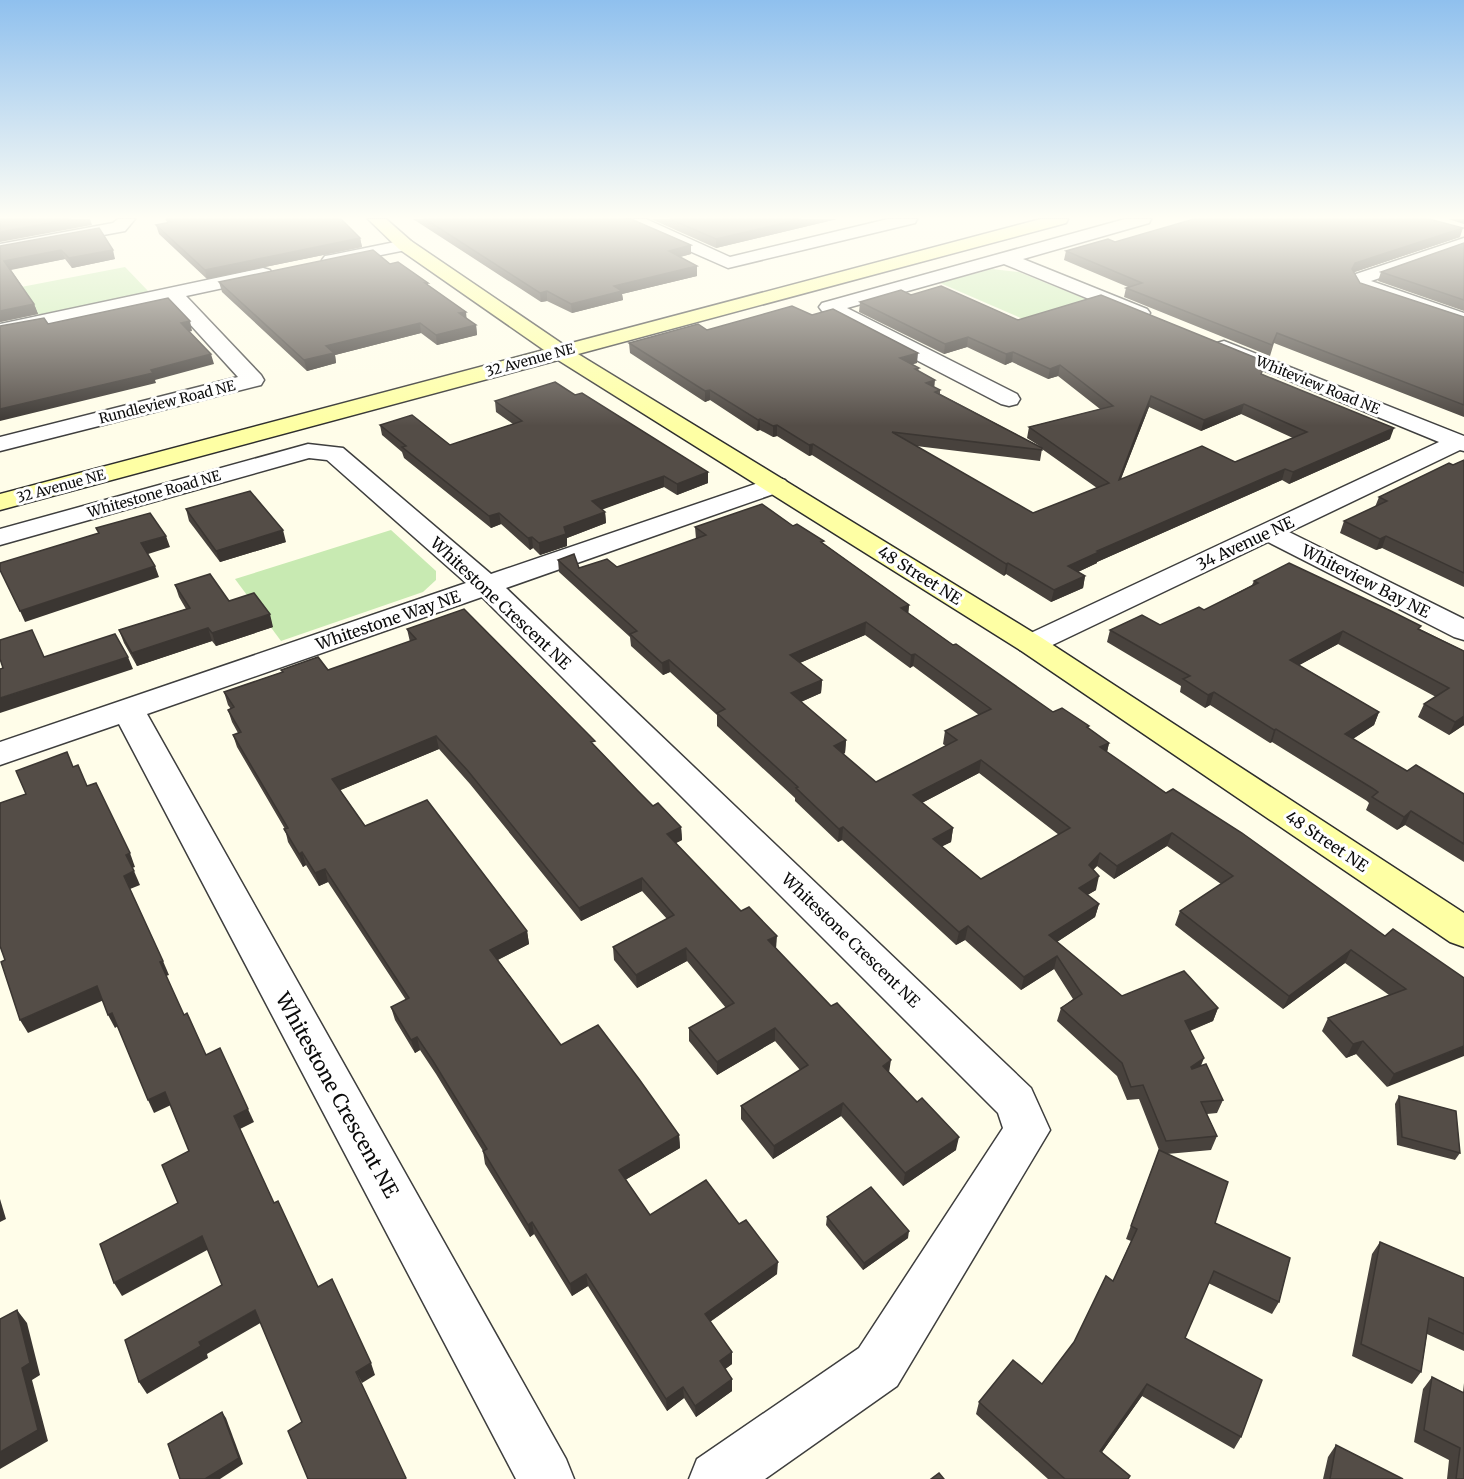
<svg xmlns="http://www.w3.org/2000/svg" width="1464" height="1479" viewBox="0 0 1464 1479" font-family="Merriweather,serif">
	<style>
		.green { fill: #c8eab2 }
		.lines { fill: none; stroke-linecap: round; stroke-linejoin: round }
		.street-casing { stroke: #3e3e3e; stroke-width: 3 }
		.secondary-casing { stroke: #2d2d2d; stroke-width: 3 }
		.street { fill: #fff; fill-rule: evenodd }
		.secondary { fill: #feffa4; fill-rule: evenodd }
		.wall { fill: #48423d; fill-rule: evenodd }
		.shaded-wall { fill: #3b3632 }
		.building { fill: #544d47; stroke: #3b3632; stroke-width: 1.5; fill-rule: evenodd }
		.labels { text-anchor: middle; stroke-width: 6; stroke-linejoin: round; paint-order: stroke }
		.far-street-label { font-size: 14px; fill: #0b0b0b; stroke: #fff }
		.street-label { font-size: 16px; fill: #0b0b0b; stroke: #fff }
		.near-street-label { font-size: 20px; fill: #0b0b0b; stroke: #fff }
	</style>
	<rect width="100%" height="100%" fill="#fffde9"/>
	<g class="green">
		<polygon points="125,267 149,292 37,315 16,288"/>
		<polygon points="992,269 1019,272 1093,302 1030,322 940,283"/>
		<polygon points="391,530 436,571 436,580 423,592 281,641 235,579"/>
	</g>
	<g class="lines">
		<g class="street-casing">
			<g id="street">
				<polygon points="118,219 135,219 125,231 0,254 0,244 113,223"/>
				<polygon points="624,219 646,219 730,257 888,219 917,219 915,223 728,268 626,223"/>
				<polygon points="1125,219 1151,219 1149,223 1023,259 1147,309 1150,313 1147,317 1133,317 1004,264 847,308 1017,394 1020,399 1017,404 1009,406 1001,404 822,311 819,307 822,303"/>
				<polygon points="1464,238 1464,249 1371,281 1464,313 1464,326 1358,290 1351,279 1353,275"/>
				<polygon points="405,240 411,241 414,245 411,249 331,265 325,264 322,260 325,256 331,255"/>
				<polygon points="263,268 270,270 272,274 270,278 186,296 261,375 264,380 261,385 0,451 0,437 238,377 168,300 0,336 0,324"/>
				<polygon points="1224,341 1464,436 1464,451 1460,450 1289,532 1464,619 1464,640 1454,637 1268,542 1042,650 1031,653 1020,650 1016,644 1020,638 1439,442 1217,351 1214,347 1217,343"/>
				<polygon points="308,444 343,448 491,574 767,480 776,477 785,480 789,485 785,490 506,588 1031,1088 1050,1130 897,1386 765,1479 689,1479 697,1459 859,1348 1003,1128 998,1113 482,597 147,714 566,1459 574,1479 516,1479 119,724 0,765 0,742 466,583 327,460 309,458 0,545 0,529"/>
			</g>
		</g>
		<g class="secondary-casing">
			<polygon id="secondary" points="368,219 386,219 411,241 564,345 1041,219 1068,219 1066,223 578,354 1042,638 1464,913 1464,947 1450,942 1020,650 558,360 0,510 0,494 544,350 399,249"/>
		</g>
		<use href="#street" class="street"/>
		<use href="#secondary" class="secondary"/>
	</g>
	<g class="wall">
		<polygon points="165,219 341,219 360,238 362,247 207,279 159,234 156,225 168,223"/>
		<polygon points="413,219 631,219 691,245 691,254 680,257 697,266 697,276 622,294 623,300 572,313 547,301 541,302"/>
		<polygon points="651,219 837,219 716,248"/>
		<polygon points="1448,219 1464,219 1464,224"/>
		<polygon points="99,228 115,259 72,268 65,259 11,270 34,304 38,314 0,322 0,246"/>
		<polygon points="1460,237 1354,272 1360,283 1464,317 1464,417 1274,343 1270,356 1124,297 1126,288 1128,287 1064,260 1066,251 1115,242"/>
		<polygon points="1464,243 1464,311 1378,281 1381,272"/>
		<polygon points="390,264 428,283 428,286 467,319 476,325 477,335 437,345 421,333 335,355 336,363 307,371 222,292 219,282"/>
		<path d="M911 295 1018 320 1262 374 1390 439 1289 484 1282 480 1097 562V563L1078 572 1085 576 1083 588 1051 602 1006 574 1004 576 812 455 809 456 777 436 773 437 760 430 757 431 710 400 705 402 630 353 629 343 707 330 917 363 912 364 919 368 918 371 934 387 940 390V394L1041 447 1027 438 1029 427 1100 409 1058 376 1048 379 1012 362 1005 365 967 347 944 354 859 312 860 302ZM1149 407 1201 431 1241 414 1293 438 1235 462 1121 479ZM916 446 1040 461 1042 449 1097 488 1033 513Z"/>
		<polygon points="495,401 708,483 677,495 664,487 602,509 605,512 606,523 567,538 567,546 540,555 533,548 530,550 501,524 491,528 404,458 402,452 382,435 380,425 450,445 513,424 496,412"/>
		<polygon points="1464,460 1464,587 1382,548 1376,550 1340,533 1344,521 1375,507 1379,497"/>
		<polygon points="186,509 286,542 220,562 189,521"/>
		<path d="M793 526 824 544 909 605 908 613 953 645 1053 712 1089 726 1088 728 1109 743 1107 752 1166 793 1385 936 1464 978 1387 1087 1356 1054 1346 1058 1322 1031 1328 1018 1389 995 1345 963 1283 1009 1175 925 1180 911 1221 884 1167 846 1114 879 1097 866 1093 870 1096 890 1087 895 1099 904 1095 917 1057 942 1122 996 1218 1008 1213 1021 1190 1031 1201 1066 1223 1100 1217 1113 1207 1114 1217 1136 1211 1150 1167 1154 1215 1223 1279 1302 1272 1314 1208 1283 1185 1338 1241 1437 1234 1449 1142 1396 1102 1452 1128 1479H1048L976 1414 979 1402 1042 1384 1074 1342 1113 1281 1131 1241 1126 1239 1154 1163 1159 1150 1139 1099 1127 1100 1117 1076 1057 1021 1061 1008 1073 999 1054 969 1021 990 965 940 956 945 842 840 838 842 795 801V798L717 726V715L670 672 663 675 631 646 630 637 559 572 558 560 579 568 617 567 696 539 695 527ZM865 635 910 668 913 666 979 715 945 731 943 744 946 746 876 782 843 754 845 753 846 740 801 702 821 693 822 680 800 663ZM979 773 1059 835 981 879 942 846 951 842 953 828 922 803Z"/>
		<polygon points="1254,581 1420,629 1464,651 1464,725 1449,735 1418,717 1424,704 1436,697 1338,644 1299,665 1379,712 1374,725 1353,739 1407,771 1464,794 1464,862 1405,825 1397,830 1366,810 1369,803 1367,801 1272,742 1270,743 1210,705 1205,708 1180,692 1181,686 1107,642 1110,630 1160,625 1204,610 1252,585"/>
		<polygon points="175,585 229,601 273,627 216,646 212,641 137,666 124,643 119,630 186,609 179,597"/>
		<polygon points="407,629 595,746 653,806 681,827 682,840 676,843 776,949 890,1073 956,1150 903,1186 841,1116 773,1159 741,1119 741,1106 800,1070 775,1041 717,1075 689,1041 689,1028 726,1008 687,961 637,988 614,960 613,947 667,919 642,891 581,921 470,784 439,749 340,790 365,826 527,931 529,944 498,960 561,1045 679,1135 680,1148 625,1180 650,1215 739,1224 777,1274 710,1322 732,1364 725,1369 732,1391 696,1417 684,1398 667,1411 588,1286 572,1296 534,1234 530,1237 485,1164 483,1151 436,1074 420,1050 415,1053 395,1020 391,1007 406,1000 328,882 319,886 306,865 303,867 288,842 285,829 237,747 233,735 238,733 232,722 228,710 231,709 228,705 224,692 282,672 281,670 328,670 410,642"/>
		<polygon points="1399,1096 1460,1153 1455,1160 1397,1145 1395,1104"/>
		<polygon points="827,1217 908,1238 863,1270 826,1225"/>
		<polygon points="1380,1242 1464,1278 1464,1351 1427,1334 1421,1372 1412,1384 1352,1356 1372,1254"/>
		<polygon points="1432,1377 1463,1392 1464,1383 1464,1479 1447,1479 1449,1460 1414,1442 1423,1389"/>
		<polygon points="1336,1445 1403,1479 1323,1479 1328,1457"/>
	</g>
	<g class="shaded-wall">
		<polygon points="71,219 90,219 92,225 0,242 0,232"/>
		<polygon points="801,219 837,219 716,248 716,239"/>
		<polygon points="1463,228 1460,237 1352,273 1352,269 1355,263"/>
		<polygon points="360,238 362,247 207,279 205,270"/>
		<polygon points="691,245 691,254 669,260 669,251"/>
		<polygon points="61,250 65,259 8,270 4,261"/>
		<polygon points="113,250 115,259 72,268 69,258"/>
		<polygon points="697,266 697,276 622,294 623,300 572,313 571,304 614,286"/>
		<polygon points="547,291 547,301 541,302 540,293"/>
		<polygon points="34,304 38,314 0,322 0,311"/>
		<polygon points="466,312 467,322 459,313"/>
		<polygon points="190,321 192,331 184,333 181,323"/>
		<polygon points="420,323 421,333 335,355 336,363 307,371 304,360 326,346"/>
		<polygon points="476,325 477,335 437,345 436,335"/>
		<polygon points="968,337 967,347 944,354 945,344"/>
		<polygon points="1013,352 1012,362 1005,365 1006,354"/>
		<polygon points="918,353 917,363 899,368 900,358"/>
		<polygon points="211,354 214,364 155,380 156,383 0,421 0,409"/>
		<polygon points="1060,365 1058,376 1048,379 1050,369"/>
		<polygon points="935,380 934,390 926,383"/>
		<polygon points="710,390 710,400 705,402 705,391"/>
		<polygon points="1151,396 1149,407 1116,491 1119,480"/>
		<polygon points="1244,404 1241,414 1201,431 1204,420"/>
		<polygon points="760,419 760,430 757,431 758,420"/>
		<polygon points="777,425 777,436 773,437 773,426"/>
		<polygon points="1394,428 1390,439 1289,484 1293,472"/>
		<polygon points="813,444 812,455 809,456 809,445"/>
		<polygon points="1285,469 1282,480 1097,562 1097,563 1065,578 1068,566 1097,551"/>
		<polygon points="708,472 708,483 677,495 677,484"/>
		<polygon points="664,476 664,487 593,513 592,501"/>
		<polygon points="605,512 606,523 567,538 567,546 540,555 539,543 564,527"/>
		<polygon points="499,513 501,524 491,528 489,516"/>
		<polygon points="283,530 286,542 220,562 216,551"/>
		<polygon points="166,536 170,547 145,555 141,543"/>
		<polygon points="1386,536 1382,548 1376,550 1380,539"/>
		<polygon points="532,537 533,548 530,550 528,538"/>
		<polygon points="1008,563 1006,574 1004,576 1006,564"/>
		<polygon points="155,566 159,577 25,622 20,611"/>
		<polygon points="1085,576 1083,588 1051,602 1054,590"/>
		<polygon points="909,605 908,617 901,608"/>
		<polygon points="270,614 273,627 216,646 212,633"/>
		<polygon points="866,622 865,635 790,667 790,655"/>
		<polygon points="208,628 212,641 137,666 132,653"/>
		<polygon points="1343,631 1338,644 1285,673 1290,660"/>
		<polygon points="915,654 913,666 910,668 911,655"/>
		<polygon points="128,657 133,669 0,713 0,698"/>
		<polygon points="669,660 670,672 663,675 662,663"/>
		<polygon points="822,680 821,693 791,706 791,693"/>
		<polygon points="1214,692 1210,705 1205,708 1208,695"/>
		<polygon points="1379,712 1374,725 1340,747 1345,734"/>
		<polygon points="1464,716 1464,725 1449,735 1455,722"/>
		<polygon points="1276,729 1272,742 1270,743 1274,730"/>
		<polygon points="436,736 439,749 336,792 332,779"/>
		<polygon points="846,740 845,753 833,759 834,746"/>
		<polygon points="1109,743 1106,756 1100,747"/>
		<polygon points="981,760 979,773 912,808 913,795"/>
		<polygon points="1411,811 1405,825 1397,830 1404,817"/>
		<polygon points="681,827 682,840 668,847 667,834"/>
		<polygon points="843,827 842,840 838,842 839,829"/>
		<polygon points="953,828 951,842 931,852 933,839"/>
		<polygon points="1172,833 1167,846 1114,879 1117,866"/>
		<polygon points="302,852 306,865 303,867 299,854"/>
		<polygon points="130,853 135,867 132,868 126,855"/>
		<polygon points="1100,853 1097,866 1085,878 1089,865"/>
		<polygon points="325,869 328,882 319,886 315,873"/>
		<polygon points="134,871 140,885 130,889 124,876"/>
		<polygon points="1099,876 1096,890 1076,902 1079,888"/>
		<polygon points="642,878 642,891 581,921 579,908"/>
		<polygon points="1099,904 1095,917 1046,949 1049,935"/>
		<polygon points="968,926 965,940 956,945 959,932"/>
		<polygon points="527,931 529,944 493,962 490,950"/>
		<polygon points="777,936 776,949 768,940"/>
		<polygon points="686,948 687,961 637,988 636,975"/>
		<polygon points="1351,950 1345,963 1283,1009 1289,996"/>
		<polygon points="1057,956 1054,969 1021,990 1024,977"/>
		<polygon points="163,961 169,975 166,976 160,962"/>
		<polygon points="97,986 104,1000 28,1033 20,1020"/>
		<polygon points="1218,1008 1213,1021 1180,1034 1185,1021"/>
		<polygon points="112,1013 118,1026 115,1028 108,1015"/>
		<polygon points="775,1028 775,1041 717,1075 717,1062"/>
		<polygon points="417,1037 420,1050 415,1053 411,1040"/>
		<polygon points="1363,1041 1356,1054 1346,1058 1353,1044"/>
		<polygon points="1464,1046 1464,1056 1387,1087 1394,1074"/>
		<polygon points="1204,1058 1199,1071 1186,1080 1191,1067"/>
		<polygon points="891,1060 889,1073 883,1066"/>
		<polygon points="165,1092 171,1105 154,1113 148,1100"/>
		<polygon points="843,1103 841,1116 773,1159 774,1146"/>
		<polygon points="248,1109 254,1122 240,1129 234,1116"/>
		<polygon points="679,1135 680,1148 620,1183 619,1170"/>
		<polygon points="959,1137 956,1150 903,1186 905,1173"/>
		<polygon points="0,1199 6,1219 0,1222"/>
		<polygon points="532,1222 534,1234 530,1237 528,1225"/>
		<polygon points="909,1231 908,1238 863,1270 864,1263"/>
		<polygon points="202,1236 209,1249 122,1296 114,1283"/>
		<polygon points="778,1262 777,1274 705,1325 705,1314"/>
		<polygon points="586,1274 588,1286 572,1296 570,1284"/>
		<polygon points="17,1310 27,1323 40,1375 32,1380 48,1441 0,1469 0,1452 22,1368"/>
		<polygon points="255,1310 262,1322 207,1354 208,1358 147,1394 139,1382 199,1342"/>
		<polygon points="732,1352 732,1364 720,1373 720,1361"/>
		<polygon points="371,1363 375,1375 362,1383 356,1372"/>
		<polygon points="732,1379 732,1391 696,1417 695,1406"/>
		<polygon points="1147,1384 1142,1396 1095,1462 1100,1451"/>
		<polygon points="683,1387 684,1398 667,1411 666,1399"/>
		<polygon points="222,1412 226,1418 243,1464 220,1479 205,1479"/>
	</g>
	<g class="building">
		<polygon points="0,219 71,219 0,232"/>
		<polygon points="168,219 341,219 360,238 205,270 156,225 171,222"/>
		<polygon points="425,219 631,219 691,245 669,251 697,266 614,286 622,291 571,304 547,291 540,293"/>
		<polygon points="670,219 801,219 716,239"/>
		<polygon points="1194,219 1429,219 1463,228 1355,263 1352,269 1360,283 1464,317 1464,405 1277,333 1272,345 1126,288 1142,283 1066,251 1108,239 1115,242"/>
		<polygon points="99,228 113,250 69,258 61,250 4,261 34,304 0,311 0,246"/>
		<polygon points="1464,243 1464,300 1381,272"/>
		<polygon points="373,250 390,264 398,262 428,283 425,283 466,312 459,313 476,325 436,335 420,323 326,346 334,353 304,360 219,282"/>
		<path d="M941 286 1018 320 1101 295 1266 362 1261 374 1394 428 1293 472 1285 469 1097 551 1099 552 1068 566 1085 576 1054 590 1008 563 1006 564 813 444 809 445 777 425 773 426 760 419 758 420 710 390 705 391 629 343 698 324 707 330 792 306 812 315 833 309 918 353 900 358 919 368 915 369 935 380 926 383 940 390 935 392 1042 448V450L892 432 1033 513 1109 483 1029 427 1113 406 1060 365 1050 369 1013 352 1006 354 968 337 945 344 860 302 901 290 911 295ZM1151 396 1204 420 1244 404 1307 432 1235 462 1202 446 1119 480Z"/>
		<polygon points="168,298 190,321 181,323 211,354 151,370 153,373 0,409 0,326 44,318 48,324"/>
		<polygon points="555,382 575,395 582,393 708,472 677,484 664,476 592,501 605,512 564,527 566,534 539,543 532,537 528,538 499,513 489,516 402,447 406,446 380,425 412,415 450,445 522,421 495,401"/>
		<polygon points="1464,460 1464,573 1386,536 1380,539 1344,521 1387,501 1379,497 1449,463 1453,465"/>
		<polygon points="250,491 283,530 216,551 186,509"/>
		<path d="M762 504 793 526 797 524 824 541 821 542 909 605 901 608 953 645 956 644 1053 712 1062 708 1089 726 1087 727 1109 743 1100 747 1166 793 1173 789 1242 833 1385 936 1393 929 1464 978V1046L1394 1074 1363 1041 1353 1044 1328 1018 1406 989 1351 950 1289 996 1180 911 1233 876 1172 833 1117 866 1100 853 1089 865 1099 876 1079 888 1099 904 1049 935 1122 996 1184 971 1218 1008 1185 1021 1204 1058 1191 1067 1192 1069 1206 1064 1223 1100 1201 1102 1217 1136 1166 1141 1143 1085 1131 1087 1122 1063 1061 1008 1082 994 1057 956 1024 977 968 926 959 932 843 827 839 829 796 788 798 787 717 713 725 709 669 660 662 663 630 634 637 631 558 560 574 554 579 568 607 559 617 567 706 535 695 527ZM866 622 911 655 915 654 991 709 945 731 957 740 876 782 834 746 846 740 791 693 822 680 790 655ZM981 760 1070 828 981 879 933 839 953 828 913 795Z"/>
		<polygon points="150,513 166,536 141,543 155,566 20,611 0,570 0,563 99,533 96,528"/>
		<polygon points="1289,563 1391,611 1421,626 1418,629 1464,651 1464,716 1455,722 1424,704 1449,688 1343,631 1290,660 1379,712 1345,734 1407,771 1416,765 1464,794 1464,844 1411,811 1404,817 1372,797 1378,792 1372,788 1276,729 1274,730 1214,692 1208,695 1183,679 1190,676 1110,630 1142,615 1160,625 1199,607 1204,610 1258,583 1254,581"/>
		<polygon points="210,574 229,601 254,593 270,614 212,633 208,628 132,653 119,630 190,608 175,585"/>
		<polygon points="464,609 595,741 591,742 637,790 653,806 658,803 681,827 667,834 741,911 749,907 777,936 768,940 831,1006 837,1003 891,1060 883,1066 917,1102 922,1098 959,1137 905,1173 843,1103 774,1146 741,1106 808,1065 775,1028 717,1062 689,1028 734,1003 686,948 636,975 613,947 674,915 642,878 579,908 468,771 436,736 332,779 365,826 427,800 527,931 490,950 561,1045 598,1025 639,1079 679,1135 619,1170 650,1215 706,1180 739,1224 746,1220 778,1262 705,1314 732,1352 720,1361 732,1379 695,1406 683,1387 666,1399 586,1274 570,1284 532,1222 528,1225 483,1151 487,1149 433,1061 417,1037 411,1040 391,1007 409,998 325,869 315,873 302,852 299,854 284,829 288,828 233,735 241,732 228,710 234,707 224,692 283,672 281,670 318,657 328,670 416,639 407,629"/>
		<polygon points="32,630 44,657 115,634 128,657 0,698 0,669 3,668 0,659 0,640"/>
		<polygon points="67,752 73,767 78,765 87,786 96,783 130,853 126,855 134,871 124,876 163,961 160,962 184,1015 187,1013 206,1055 220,1048 248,1109 234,1116 274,1203 278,1201 318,1287 332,1279 371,1363 356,1372 406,1478 405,1479 308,1479 288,1431 302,1422 255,1310 199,1342 201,1346 139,1382 125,1340 222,1285 202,1236 114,1283 100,1244 178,1203 162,1165 189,1151 165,1092 148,1100 112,1013 108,1015 97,986 20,1020 1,962 5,960 0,946 0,803 26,794 16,771"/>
		<polygon points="1399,1096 1456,1111 1460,1153 1402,1137"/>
		<polygon points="1159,1150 1228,1182 1215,1223 1290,1258 1279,1302 1214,1271 1185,1338 1262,1380 1241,1437 1147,1384 1100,1451 1130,1476 1128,1479 1065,1479 979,1402 1013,1360 1042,1384 1074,1342 1106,1276 1113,1281 1137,1229 1131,1226"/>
		<polygon points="871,1187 909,1231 864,1263 827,1217"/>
		<polygon points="1380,1242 1464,1278 1464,1334 1429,1318 1421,1372 1361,1344"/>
		<polygon points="17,1310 30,1363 22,1368 38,1430 0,1452 0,1319"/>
		<polygon points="1432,1377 1464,1393 1464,1479 1456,1479 1460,1448 1424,1430"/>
		<polygon points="222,1412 239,1458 205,1479 180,1479 168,1444"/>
		<polygon points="1336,1445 1403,1479 1330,1479"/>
		<polygon points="939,1473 944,1479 931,1479"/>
	</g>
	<linearGradient id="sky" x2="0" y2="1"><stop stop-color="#8fc0ee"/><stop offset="0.51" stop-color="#fffef5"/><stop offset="1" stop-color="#fffef5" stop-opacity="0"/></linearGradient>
	<rect width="1464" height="426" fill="url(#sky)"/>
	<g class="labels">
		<g class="far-street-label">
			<text transform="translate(530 360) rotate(-15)" y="5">32 Avenue NE</text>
			<text transform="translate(1318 385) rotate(22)" y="5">Whiteview Road NE</text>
			<text transform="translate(167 402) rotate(-14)" y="5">Rundleview Road NE</text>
			<text transform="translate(61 486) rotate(-15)" y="5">32 Avenue NE</text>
			<text transform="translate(154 494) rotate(-16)" y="5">Whitestone Road NE</text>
		</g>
		<g class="street-label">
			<text transform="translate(1245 543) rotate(-25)" y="6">34 Avenue NE</text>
			<text transform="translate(920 575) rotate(32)" y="6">48 Street NE</text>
			<text transform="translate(1366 581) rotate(27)" y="6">Whiteview Bay NE</text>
			<text transform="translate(501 603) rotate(43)" y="6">Whitestone Crescent NE</text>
			<text transform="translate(388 620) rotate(-19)" y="6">Whitestone Way NE</text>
			<text transform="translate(1327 841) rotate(34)" y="6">48 Street NE</text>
			<text transform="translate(851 940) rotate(44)" y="6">Whitestone Crescent NE</text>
		</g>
		<g class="near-street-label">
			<text transform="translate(337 1095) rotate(61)" y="7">Whitestone Crescent NE</text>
		</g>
	</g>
</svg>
